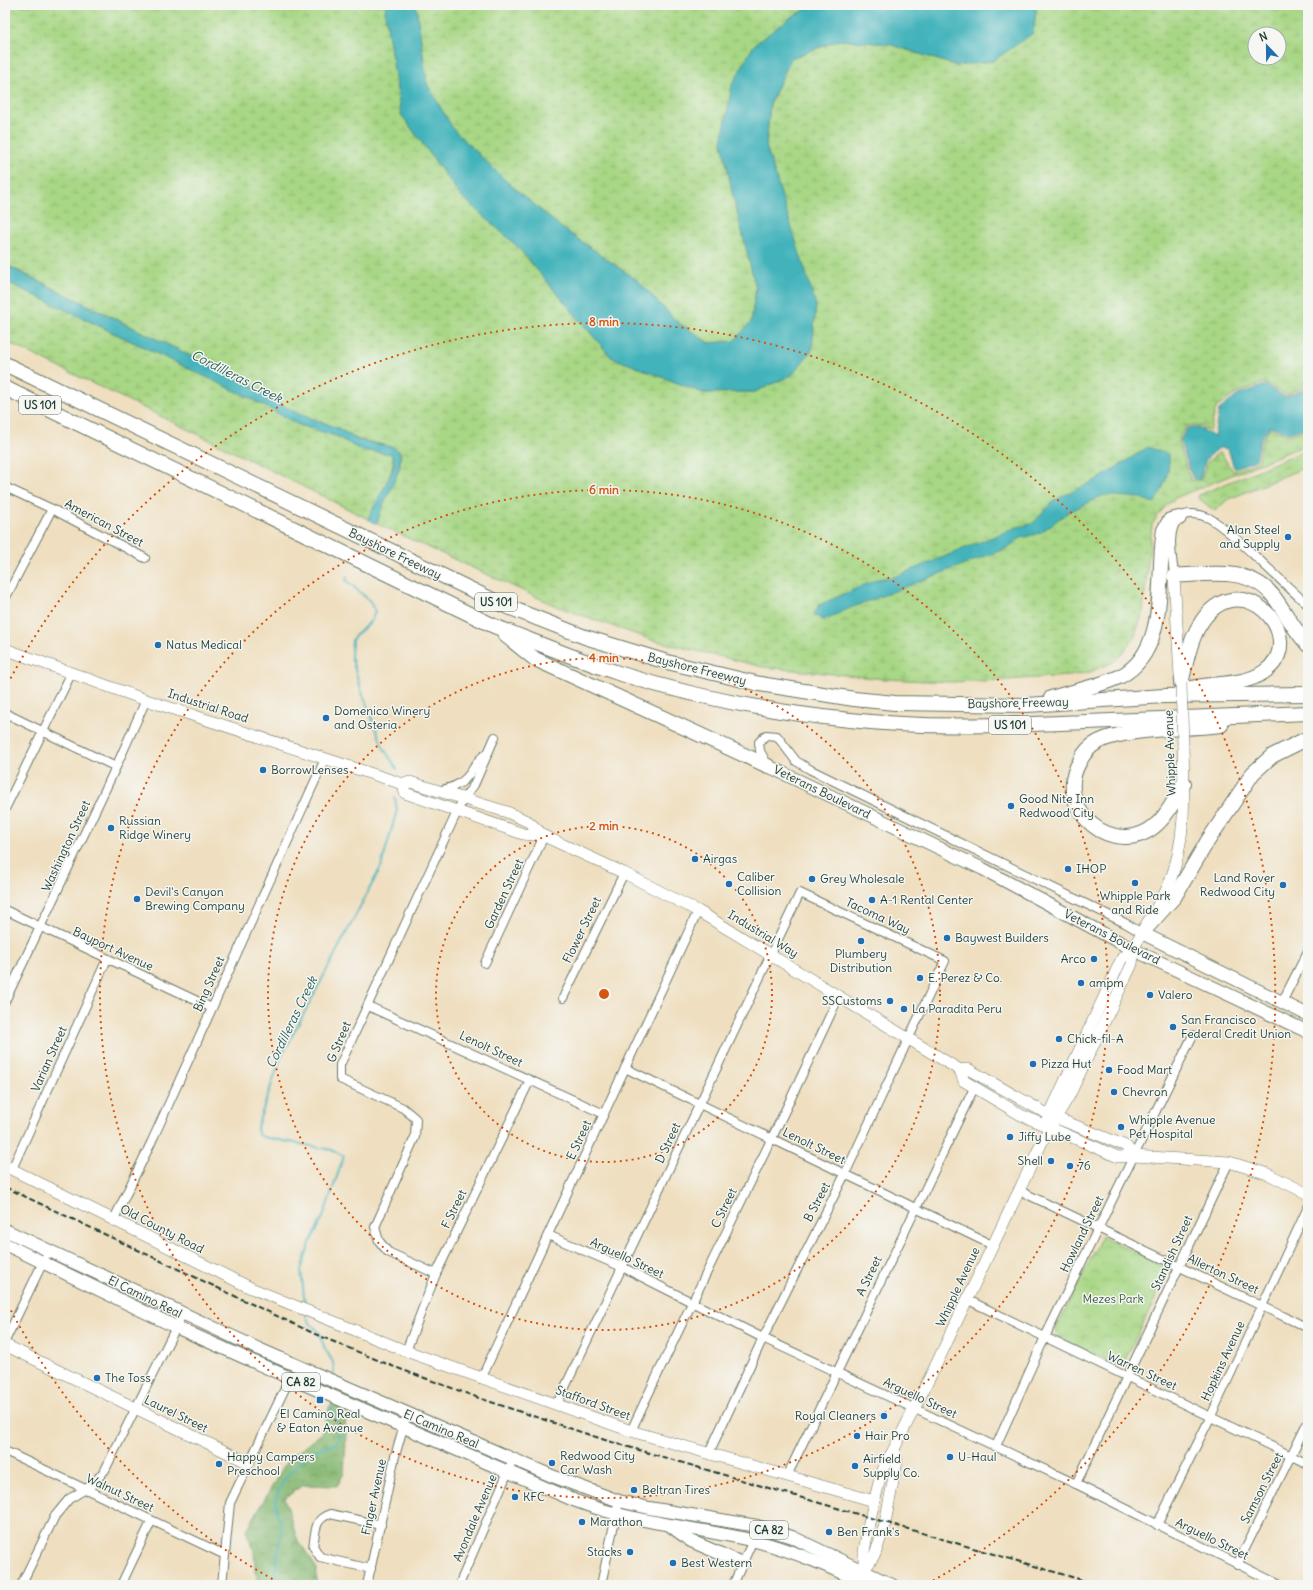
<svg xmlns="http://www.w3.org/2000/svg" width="1313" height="1590" viewBox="0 0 1313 1590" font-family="Delius,sans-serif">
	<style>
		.forest { fill: url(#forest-crowns); stroke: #527a53 }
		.wetland { fill: url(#wetland-marsh); stroke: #648a5c; fill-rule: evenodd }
		.park { fill: url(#park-crowns); stroke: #648a5c }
		.water { fill: #43b3bb; stroke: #317878 }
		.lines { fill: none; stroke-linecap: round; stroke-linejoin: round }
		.stream { stroke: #43b3bb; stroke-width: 2 }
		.street-casing { stroke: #687665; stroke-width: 10 }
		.secondary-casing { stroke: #687665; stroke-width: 12 }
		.primary-casing { stroke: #687665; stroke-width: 14 }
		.highway-casing { stroke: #687665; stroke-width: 16 }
		.street { stroke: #fff; stroke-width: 8 }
		.secondary { stroke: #fff; stroke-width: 11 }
		.primary { stroke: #fff; stroke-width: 12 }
		.highway { stroke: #fff; stroke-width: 14 }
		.rail { stroke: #1f3d34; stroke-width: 2; stroke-dasharray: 6 3; stroke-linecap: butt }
		.secondary-bridge-casing { stroke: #687665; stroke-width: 12; stroke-linecap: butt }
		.secondary-bridge { stroke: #fff; stroke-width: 11 }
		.ring { fill: none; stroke: #d45610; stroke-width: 2; stroke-dasharray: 2 4 }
		.poi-dot { fill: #1f6fb2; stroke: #f6f6f2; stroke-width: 1.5 }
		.labels { text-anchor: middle; stroke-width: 3; stroke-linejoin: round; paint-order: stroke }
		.shield { fill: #f6f6f2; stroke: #60746d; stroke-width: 1 }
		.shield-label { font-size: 11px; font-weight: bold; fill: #1f3d34 }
		.street-label { font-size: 12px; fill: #1f3d34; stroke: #f6f6f2 }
		.poi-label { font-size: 12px; fill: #1f3d34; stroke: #f6f6f2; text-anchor: start }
		.park-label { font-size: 12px; fill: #3a5c44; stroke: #f6f6f2 }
		.water-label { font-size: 13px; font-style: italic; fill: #2a605c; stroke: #f6f6f2 }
		.centre { fill: #d45610; stroke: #f6f6f2; stroke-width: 2 }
		.ring-label { font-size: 12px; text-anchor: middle; font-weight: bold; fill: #d45610; stroke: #f6f6f2; stroke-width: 3; stroke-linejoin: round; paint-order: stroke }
	</style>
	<defs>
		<pattern id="forest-crowns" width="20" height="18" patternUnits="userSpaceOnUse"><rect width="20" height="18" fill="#86b872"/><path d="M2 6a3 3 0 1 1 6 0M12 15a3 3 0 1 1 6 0" fill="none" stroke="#6d975e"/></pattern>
		<pattern id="wetland-marsh" width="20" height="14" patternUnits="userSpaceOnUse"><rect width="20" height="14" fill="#a8d785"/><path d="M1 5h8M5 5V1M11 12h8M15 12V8" fill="none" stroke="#90b973"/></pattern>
		<pattern id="park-crowns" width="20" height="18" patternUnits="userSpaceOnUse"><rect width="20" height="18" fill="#a8d785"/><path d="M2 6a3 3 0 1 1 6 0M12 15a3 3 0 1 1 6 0" fill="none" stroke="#90b973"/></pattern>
	</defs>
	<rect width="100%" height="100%" fill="#f6f6f2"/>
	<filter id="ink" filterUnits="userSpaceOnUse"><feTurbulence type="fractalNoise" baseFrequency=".025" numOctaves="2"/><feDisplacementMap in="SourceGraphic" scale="8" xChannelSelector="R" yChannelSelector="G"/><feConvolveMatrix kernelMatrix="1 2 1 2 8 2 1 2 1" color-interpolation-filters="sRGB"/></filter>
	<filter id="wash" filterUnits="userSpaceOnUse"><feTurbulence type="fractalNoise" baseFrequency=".012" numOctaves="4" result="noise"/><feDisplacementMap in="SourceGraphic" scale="16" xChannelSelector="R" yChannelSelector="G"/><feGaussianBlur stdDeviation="0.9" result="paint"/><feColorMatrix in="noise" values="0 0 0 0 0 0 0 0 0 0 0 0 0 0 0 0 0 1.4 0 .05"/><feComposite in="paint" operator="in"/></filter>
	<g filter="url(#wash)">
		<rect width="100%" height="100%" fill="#efdfc0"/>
		<polygon class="forest" points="330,1405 345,1408 346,1439 344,1473 337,1486 303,1485 285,1498 296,1536 317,1569 316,1585 261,1585 255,1572 254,1550 246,1531 288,1459 321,1434"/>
		<g class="wetland">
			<path d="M5 5H386L385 13 401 114 460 195 516 245 611 357 703 393 755 392 792 375 789 221 766 146 770 104 791 58 839 40 889 44 957 66 1033 33 1037 5H1308V385L1286 395 1264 383 1237 393 1216 408 1210 431 1200 426H1186L1178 441 1191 481 1201 480 1208 461 1220 452 1233 471 1258 462 1263 438 1270 428 1288 435 1308 429V444L1175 498C1165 506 1158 514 1152 525L1143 612 1134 638 1125 651 1113 662 1090 672 1069 676 1006 680 948 682 885 679 763 667 652 640 556 606 377 524 381 508 400 468 401 452 393 447 357 439 338 428 292 411 260 390 5 264ZM1255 34H1279V58H1255Z"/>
			<polygon points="416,5 815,5 791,17 722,142 733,196 756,288 751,322 734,342 709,343 676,321 638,281 562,228 507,182 453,129 427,84"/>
			<path d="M5 281 246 396 299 425 336 436 361 450 392 454C398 471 375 502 368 519L222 446 5 341Z"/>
			<polygon points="1308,449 1308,466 1227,500 1215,511 1198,498 1199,495"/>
		</g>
		<polygon class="park" points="1102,1236 1170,1269 1124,1362 1119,1366 1058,1337 1056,1329"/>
		<g class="water">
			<polygon points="386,5 416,5 427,84 453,129 507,182 562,228 638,281 676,321 708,343 734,341 751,322 756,288 733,196 722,142 732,85 754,45 791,17 815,5 953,5 979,8 982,5 1037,5 1033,33 993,61 957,66 889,44 839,40 791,58 770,104 766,146 816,305 812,350 792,375 755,392 703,393 611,357 516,245 460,195 401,114 385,13"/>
			<path d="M5 265 260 390 282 405 301 415 338 428 357 440 393 447 400 453C401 480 383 497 377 524L368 519 392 472 394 463 392 454 361 450 336 436 299 425 246 396 5 281Z"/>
			<polygon points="1265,385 1285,397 1308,388 1308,427 1288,433 1270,426 1261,438 1256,460 1234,468 1228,449 1219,448 1206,459 1200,479 1193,479 1180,441 1187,428 1200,428 1214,437 1219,410 1238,395"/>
			<path d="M1148 447 1169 455C1170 472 1164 489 1154 503L1140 498 1104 495 1067 513 1040 533 1021 538 1007 548 853 607 823 620 814 615 819 605 878 579 897 576 1017 527 1032 524 1055 500 1100 478Z"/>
		</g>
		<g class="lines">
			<g class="stream">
				<polyline points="347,576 346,580 369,600 375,611 372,620 355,636 352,640 351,656 360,687 383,747 397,769"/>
				<polyline points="305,1305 301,1270 310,1243 323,1217 344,1156 332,1150 263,1137 258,1134 257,1127 281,1057 381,867 397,810 395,798"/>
				<polyline points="306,1315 308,1321 320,1333 324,1347 333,1362 334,1375"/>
				<polyline points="273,1585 282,1527 276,1510 276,1497 285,1478 307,1455 317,1449 332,1445 338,1441 340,1433 331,1406"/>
			</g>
		</g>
	</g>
	<g filter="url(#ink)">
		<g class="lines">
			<g class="street-casing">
				<g id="street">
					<polyline points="5,487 52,509 145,558"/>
					<path d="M1174 576C1173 560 1166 532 1178 519 1185 511 1200 514 1209 518 1226 528 1240 542 1254 555 1272 572 1290 589 1308 605"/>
					<polyline points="5,599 52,509"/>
					<polyline points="5,713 116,767"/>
					<polyline points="767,764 760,751 759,742 766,735 777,736 796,761 811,770 1125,923 1142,933"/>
					<path d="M439 791C449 788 459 786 466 778 474 770 476 760 486 754"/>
					<polyline points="5,809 71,674"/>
					<polyline points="5,910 212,1008"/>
					<polyline points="485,963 544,836"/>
					<polyline points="563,998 624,873"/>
					<polyline points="5,1001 116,767 146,700"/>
					<polyline points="1282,1002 1308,951"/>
					<polyline points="368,1006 604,1114"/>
					<polyline points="625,1068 992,1245"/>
					<polyline points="12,1169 107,959"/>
					<polyline points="1018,1190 1308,1328"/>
					<polyline points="114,1219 151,1143 325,759"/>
					<polyline points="548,1235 622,1267 763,1338 1076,1484 1280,1585"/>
					<polyline points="436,1274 388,1252 379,1241 375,1227 415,1137 416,1119 403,1108 340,1079 340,1065 463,799 474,785 495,737"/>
					<polyline points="966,1299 1308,1464"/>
					<polyline points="5,1341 45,1258"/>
					<polyline points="406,1351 436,1274 530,1080"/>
					<polyline points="481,1379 698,911"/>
					<polyline points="557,1404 800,893 945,961 845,1174 763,1338 709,1453"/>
					<path d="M631 1431C699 1285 772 1142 839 996"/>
					<polyline points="996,1446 1045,1337 1193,1035"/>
					<polyline points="5,1451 225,1555"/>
					<polyline points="787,1476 975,1086"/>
					<polyline points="1076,1484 1229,1162"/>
					<polyline points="1157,1525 1211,1416 1308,1207"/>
					<polyline points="1237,1565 1308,1421"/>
					<path d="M371 1569 320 1557 313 1546C316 1531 314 1519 330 1514L381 1525"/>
					<polyline points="21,1585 55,1516 69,1499 92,1485 105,1470 182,1315"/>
					<polyline points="121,1585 151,1522"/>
					<polyline points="222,1585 230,1503 290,1378"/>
					<polyline points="367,1585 395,1456 407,1414"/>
					<polyline points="459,1585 513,1460"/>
					<polyline points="601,1585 619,1501"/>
					<polyline points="733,1585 753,1540"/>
				</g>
			</g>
			<g class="secondary-casing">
				<g id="secondary">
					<polyline points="1174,576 1180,675"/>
					<polyline points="5,649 146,700 403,784 410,782 507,812 529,822 544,836 624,873 698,911 960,1070 968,1069 1049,1115 1126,1146 1134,1156"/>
					<polyline points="403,784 405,793 523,834 544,836"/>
					<polyline points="960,1070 964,1081 1021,1115 1118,1157 1134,1156 1229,1162 1268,1174 1308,1194"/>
					<polyline points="1047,1120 1122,958 1134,950"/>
					<polyline points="5,1166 251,1288 406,1351 631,1431 874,1501"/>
					<polyline points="5,1345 249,1463"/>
					<polyline points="863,1572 875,1554 884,1528 897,1461 894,1449"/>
					<path d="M864 1572V1552L869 1523 882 1470 894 1449 934 1369 1045 1136 1069 1096 1132 964C1133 959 1132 954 1134 949 1142 926 1160 907 1169 884 1187 839 1184 792 1183 745"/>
				</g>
			</g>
			<g class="primary-casing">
				<g id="primary">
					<polyline points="768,766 983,869 1134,950 1308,1032"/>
					<polyline points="1142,933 1308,1015"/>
					<polyline points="5,1230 261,1350 552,1476 619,1501 649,1508 757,1526 792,1537 892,1585"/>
					<path d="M5 1244 176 1327 290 1378 576 1501C633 1523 695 1527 755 1541 793 1550 832 1568 868 1585"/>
					<polyline points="672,1527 691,1541 742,1563"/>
				</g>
			</g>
			<g class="highway-casing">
				<g id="highway">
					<polyline points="5,364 503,605 585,637 667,662 760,684 854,699 895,703 1027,705 1164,696 1308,694"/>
					<path d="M5 388 494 626C535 642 576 659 618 673 693 697 772 712 850 720 929 729 1009 725 1087 722 1161 719 1234 716 1308 713"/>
					<path d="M1174 576C1209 574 1250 566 1274 597 1286 613 1294 630 1308 645"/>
					<polyline points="505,635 535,659 768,766"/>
					<path d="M1181 683C1186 665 1189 642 1199 626 1238 558 1313 638 1264 672 1242 687 1212 682 1187 689"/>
					<path d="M1051 698C1074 691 1100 686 1121 676 1170 650 1156 576 1164 530L1170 520 1179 518"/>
					<path d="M1184 783C1176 797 1169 813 1157 824 1116 862 1051 809 1080 761 1084 753 1090 746 1098 742 1124 728 1190 729 1221 725"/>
					<polyline points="1142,933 1175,896 1207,842 1253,773 1272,756 1308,738"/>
				</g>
			</g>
			<use href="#street" class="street"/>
			<use href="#secondary" class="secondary"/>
			<use href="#primary" class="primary"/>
			<use href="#highway" class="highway"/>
			<polyline class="rail" points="5,1187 315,1334 392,1366 479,1398 605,1440 1099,1585"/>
			<g class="secondary-bridge-casing">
				<polyline id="secondary-bridge" points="1181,683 1183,745"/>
			</g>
			<use href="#secondary-bridge" class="secondary-bridge"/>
		</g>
	</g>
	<g class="ring">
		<circle cx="604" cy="994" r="168"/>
		<circle cx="604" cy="994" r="336"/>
		<circle cx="604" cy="994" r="504"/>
		<path d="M283 1585A672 672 0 0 1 5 1299M5 689A672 672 0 1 1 925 1585"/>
	</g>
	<g class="poi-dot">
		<circle cx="1288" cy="537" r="4"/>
		<circle cx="158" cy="645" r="4"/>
		<circle cx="326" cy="718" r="4"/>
		<circle cx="263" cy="770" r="4"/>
		<circle cx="1011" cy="806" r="4"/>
		<circle cx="111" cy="828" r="4"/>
		<circle cx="695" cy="859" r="4"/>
		<circle cx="1068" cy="869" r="4"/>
		<circle cx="812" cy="879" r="4"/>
		<circle cx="1135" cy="883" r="4"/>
		<circle cx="729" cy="884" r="4"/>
		<circle cx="1283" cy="885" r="4"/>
		<circle cx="137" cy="899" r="4"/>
		<circle cx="872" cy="900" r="4"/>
		<circle cx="947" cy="938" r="4"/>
		<circle cx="861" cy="941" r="4"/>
		<circle cx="1094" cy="959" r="4"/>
		<circle cx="920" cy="978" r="4"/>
		<circle cx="1081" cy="983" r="4"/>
		<circle cx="1150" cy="995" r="4"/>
		<circle cx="890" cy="1001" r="4"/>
		<circle cx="904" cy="1009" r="4"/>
		<circle cx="1173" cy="1027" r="4"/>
		<circle cx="1059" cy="1039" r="4"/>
		<circle cx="1033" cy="1064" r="4"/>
		<circle cx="1109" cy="1070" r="4"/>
		<circle cx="1114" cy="1092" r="4"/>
		<circle cx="1121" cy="1127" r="4"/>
		<circle cx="1010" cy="1137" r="4"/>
		<circle cx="1051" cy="1161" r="4"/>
		<circle cx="1070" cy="1166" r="4"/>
		<circle cx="97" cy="1378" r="4"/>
		<rect x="316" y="1396" width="8" height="8" rx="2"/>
		<circle cx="884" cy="1416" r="4"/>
		<circle cx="857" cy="1436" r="4"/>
		<circle cx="950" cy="1457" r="4"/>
		<circle cx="552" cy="1463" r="4"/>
		<circle cx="219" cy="1464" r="4"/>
		<circle cx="855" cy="1466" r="4"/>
		<circle cx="634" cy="1490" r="4"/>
		<circle cx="515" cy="1497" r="4"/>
		<circle cx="582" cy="1522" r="4"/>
		<circle cx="829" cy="1532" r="4"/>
		<circle cx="630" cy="1552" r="4"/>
		<circle cx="673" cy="1563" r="4"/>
	</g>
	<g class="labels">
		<g class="shield">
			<rect x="19" y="396" width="42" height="18" rx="3"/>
			<rect x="475" y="593" width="42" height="18" rx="3"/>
			<rect x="989" y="716" width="42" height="18" rx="3"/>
			<rect x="282" y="1373" width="38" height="18" rx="3"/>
			<rect x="750" y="1521" width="38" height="18" rx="3"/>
		</g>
		<g class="shield-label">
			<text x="40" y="409">US 101</text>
			<text x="496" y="606">US 101</text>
			<text x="1010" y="729">US 101</text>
			<text x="301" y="1386">CA 82</text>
			<text x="769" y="1534">CA 82</text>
		</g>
		<g class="street-label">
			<text transform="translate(104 523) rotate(28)" y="4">American Street</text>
			<text transform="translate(395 554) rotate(26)" y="4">Bayshore Freeway</text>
			<text transform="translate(697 669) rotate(14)" y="4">Bayshore Freeway</text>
			<text transform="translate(1018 703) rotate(-1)" y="4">Bayshore Freeway</text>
			<text transform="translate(208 706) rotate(18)" y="4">Industrial Road</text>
			<text transform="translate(1170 753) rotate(-92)" y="4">Whipple Avenue</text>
			<text transform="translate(822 792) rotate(26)" y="4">Veterans Boulevard</text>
			<text transform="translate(66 846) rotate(-65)" y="4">Washington Street</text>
			<text transform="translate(504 894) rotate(-65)" y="4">Garden Street</text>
			<text transform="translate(878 916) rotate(25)" y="4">Tacoma Way</text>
			<text transform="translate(582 930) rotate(-64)" y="4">Flower Street</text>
			<text transform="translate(763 934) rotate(31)" y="4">Industrial Way</text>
			<text transform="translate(1112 937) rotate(27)" y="4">Veterans Boulevard</text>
			<text transform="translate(113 949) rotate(25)" y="4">Bayport Avenue</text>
			<text transform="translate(209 984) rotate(-66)" y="4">Bing Street</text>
			<text transform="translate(339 1042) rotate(-67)" y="4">G Street</text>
			<text transform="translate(491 1049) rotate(25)" y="4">Lenolt Street</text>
			<text transform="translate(49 1059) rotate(-66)" y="4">Varian Street</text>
			<text transform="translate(579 1140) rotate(-65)" y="4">E Street</text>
			<text transform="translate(668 1143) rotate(-65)" y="4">D Street</text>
			<text transform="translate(814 1146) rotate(26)" y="4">Lenolt Street</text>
			<text transform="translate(817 1202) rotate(-63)" y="4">B Street</text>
			<text transform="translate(724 1208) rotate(-64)" y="4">C Street</text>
			<text transform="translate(454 1209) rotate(-64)" y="4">F Street</text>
			<text transform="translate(162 1229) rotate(27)" y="4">Old County Road</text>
			<text transform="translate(1082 1234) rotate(-64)" y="4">Howland Street</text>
			<text transform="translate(1172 1253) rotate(-65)" y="4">Standish Street</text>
			<text transform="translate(627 1258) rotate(25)" y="4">Arguello Street</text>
			<text transform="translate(1223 1274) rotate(25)" y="4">Allerton Street</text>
			<text transform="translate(869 1276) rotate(-64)" y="4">A Street</text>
			<text transform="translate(958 1287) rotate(-65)" y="4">Whipple Avenue</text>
			<text transform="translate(145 1297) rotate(26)" y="4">El Camino Real</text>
			<text transform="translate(1223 1361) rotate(-65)" y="4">Hopkins Avenue</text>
			<text transform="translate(1142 1371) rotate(25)" y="4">Warren Street</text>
			<text transform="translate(920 1398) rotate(25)" y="4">Arguello Street</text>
			<text transform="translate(593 1403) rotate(20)" y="4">Stafford Street</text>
			<text transform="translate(176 1414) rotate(26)" y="4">Laurel Street</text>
			<text transform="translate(441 1429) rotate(23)" y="4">El Camino Real</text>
			<text transform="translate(1262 1488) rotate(-63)" y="4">Samson Street</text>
			<text transform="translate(120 1493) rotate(25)" y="4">Walnut Street</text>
			<text transform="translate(374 1497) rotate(-78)" y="4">Finger Avenue</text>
			<text transform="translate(475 1518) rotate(-67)" y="4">Avondale Avenue</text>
			<text transform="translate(1212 1539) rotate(26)" y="4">Arguello Street</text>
		</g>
		<g class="poi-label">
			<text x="1280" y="534" text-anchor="end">Alan Steel<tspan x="1280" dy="14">and Supply</tspan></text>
			<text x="166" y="649">Natus Medical</text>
			<text x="334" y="715">Domenico Winery<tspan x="334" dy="14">and Osteria</tspan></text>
			<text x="271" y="774">BorrowLenses</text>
			<text x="1019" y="803">Good Nite Inn<tspan x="1019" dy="14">Redwood City</tspan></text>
			<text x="119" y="825">Russian<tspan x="119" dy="14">Ridge Winery</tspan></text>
			<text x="703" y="863">Airgas</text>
			<text x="1076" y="873">IHOP</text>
			<text x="737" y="881">Caliber<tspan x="737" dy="14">Collision</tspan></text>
			<text x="1275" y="882" text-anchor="end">Land Rover<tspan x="1275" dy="14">Redwood City</tspan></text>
			<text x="820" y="883">Grey Wholesale</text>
			<text x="145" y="896">Devil's Canyon<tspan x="145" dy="14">Brewing Company</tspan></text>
			<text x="1135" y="900" text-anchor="middle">Whipple Park<tspan x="1135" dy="14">and Ride</tspan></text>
			<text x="880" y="904">A-1 Rental Center</text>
			<text x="955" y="942">Baywest Builders</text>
			<text x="861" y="958" text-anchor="middle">Plumbery<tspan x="861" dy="14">Distribution</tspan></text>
			<text x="1086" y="963" text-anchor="end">Arco</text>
			<text x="928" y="982">E. Perez &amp; Co.</text>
			<text x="1089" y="987">ampm</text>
			<text x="1158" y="999">Valero</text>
			<text x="882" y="1005" text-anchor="end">SSCustoms</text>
			<text x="912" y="1013">La Paradita Peru</text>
			<text x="1181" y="1024">San Francisco<tspan x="1181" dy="14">Federal Credit Union</tspan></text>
			<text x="1067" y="1043">Chick-fil-A</text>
			<text x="1041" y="1068">Pizza Hut</text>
			<text x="1117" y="1074">Food Mart</text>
			<text x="1122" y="1096">Chevron</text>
			<text x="1129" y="1124">Whipple Avenue<tspan x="1129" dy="14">Pet Hospital</tspan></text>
			<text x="1018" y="1141">Jiffy Lube</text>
			<text x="1043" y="1165" text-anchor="end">Shell</text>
			<text x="1078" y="1170">76</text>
			<text x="105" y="1382">The Toss</text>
			<text x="320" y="1418" text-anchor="middle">El Camino Real<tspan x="320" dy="14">&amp; Eaton Avenue</tspan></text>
			<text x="876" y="1420" text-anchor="end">Royal Cleaners</text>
			<text x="865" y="1440">Hair Pro</text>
			<text x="560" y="1460">Redwood City<tspan x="560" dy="14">Car Wash</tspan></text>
			<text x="227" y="1461">Happy Campers<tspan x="227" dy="14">Preschool</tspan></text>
			<text x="958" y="1461">U-Haul</text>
			<text x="863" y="1463">Airfield<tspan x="863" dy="14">Supply Co.</tspan></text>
			<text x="642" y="1494">Beltran Tires</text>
			<text x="523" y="1501">KFC</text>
			<text x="590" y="1526">Marathon</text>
			<text x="837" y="1536">Ben Frank's</text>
			<text x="622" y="1556" text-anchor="end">Stacks</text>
			<text x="681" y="1567">Best Western</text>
		</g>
		<g class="park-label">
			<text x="1113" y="1303">Mezes Park</text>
		</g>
		<g class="water-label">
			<text transform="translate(237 376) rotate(27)" y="5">Cordilleras Creek</text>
			<text transform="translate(291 1022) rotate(-64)" y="5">Cordilleras Creek</text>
		</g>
	</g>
	<circle cx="604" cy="994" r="6" class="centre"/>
	<g class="ring-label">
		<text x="604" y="326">8 min</text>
		<text x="604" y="494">6 min</text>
		<text x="604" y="662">4 min</text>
		<text x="604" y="830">2 min</text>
	</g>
	<rect width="1313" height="1590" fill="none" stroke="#f6f6f2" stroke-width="20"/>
	<g transform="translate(1267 46) rotate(338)"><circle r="19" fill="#f6f6f2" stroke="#a0aca6"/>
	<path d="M0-3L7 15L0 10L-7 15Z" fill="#1f6fb2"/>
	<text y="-6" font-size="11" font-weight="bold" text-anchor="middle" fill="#1f3d34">N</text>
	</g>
</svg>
